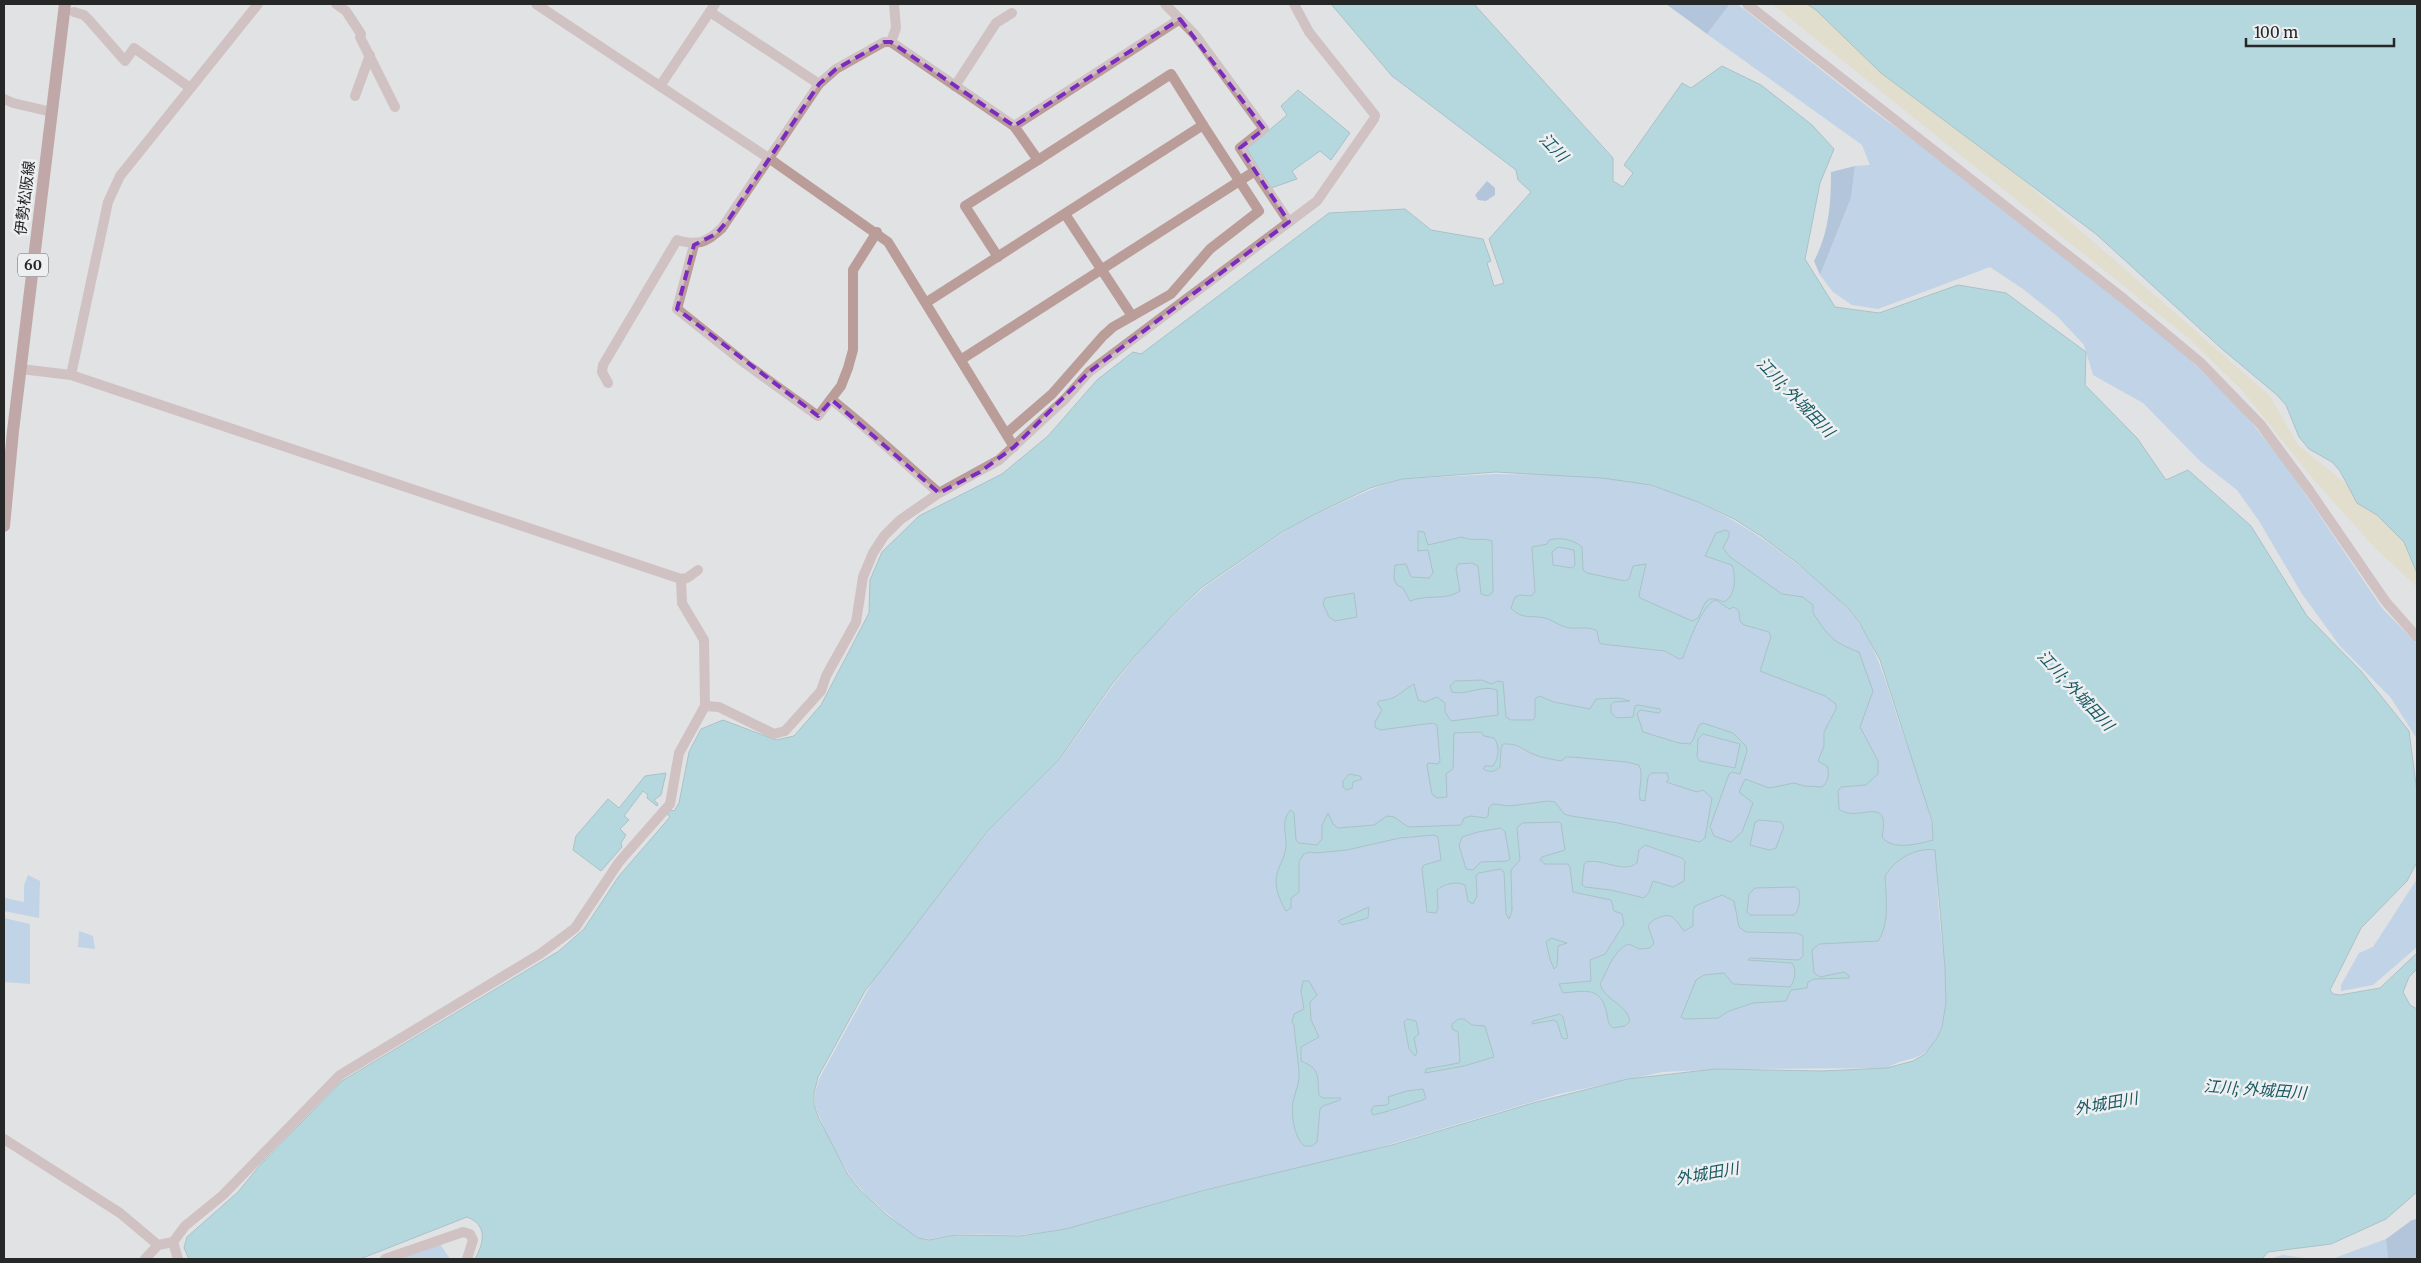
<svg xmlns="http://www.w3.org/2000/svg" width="2421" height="1263" viewBox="0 0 2421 1263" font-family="Merriweather,'Noto Sans JP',serif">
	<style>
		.green { fill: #9ac0e8 }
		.forest { fill: #7aa3ce }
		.sand { fill: #e2d9b4 }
		.water { fill: #7fccd9; stroke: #649aa4; fill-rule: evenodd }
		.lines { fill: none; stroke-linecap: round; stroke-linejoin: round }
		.minor { stroke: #ba9c99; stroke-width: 10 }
		.major { stroke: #94625d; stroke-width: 12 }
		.marked { fill: none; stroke: #7b2cbf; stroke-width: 4; stroke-dasharray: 10 6; stroke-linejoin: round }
		.labels { text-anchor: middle; stroke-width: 5; stroke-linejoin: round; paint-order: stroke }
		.shield { fill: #eeeff1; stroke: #626364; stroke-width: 1 }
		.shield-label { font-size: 14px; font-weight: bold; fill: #262727 }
		.street-label { font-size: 15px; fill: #262727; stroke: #eeeff1 }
		.water-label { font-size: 16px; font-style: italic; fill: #175962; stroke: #eeeff1 }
	</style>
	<rect width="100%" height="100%" fill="#e1e2e3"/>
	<g class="green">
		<polygon points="1730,4 1737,4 1744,9 1872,110 1961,175 2174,344 2243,412 2287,467 2382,608 2417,644 2417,739 2391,698 2340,646 2302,594 2259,521 2237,490 2201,462 2143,403 2093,375 2084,345 2057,316 2023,289 1990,267 1878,309 1852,305 1833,292 1820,275 1851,198 1855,166 1870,165 1862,145 1707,34"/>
		<path d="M1495 474C1543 475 1606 473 1652 486 1712 503 1762 535 1809 574 1821 585 1835 595 1846 607 1876 640 1886 684 1900 725 1911 756 1923 788 1931 820 1938 852 1936 890 1940 923 1943 958 1954 1002 1938 1035 1924 1064 1908 1055 1887 1068L1724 1069 1663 1072 1559 1094 1351 1156 1202 1190 1067 1229 1020 1235 957 1234 930 1239 919 1238 904 1228 866 1195 850 1176 829 1139 815 1106V1093L819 1079 875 977 988 832 1059 761 1113 685 1153 635 1202 589 1282 533 1312 516 1372 489 1402 479Z"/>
		<polygon points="28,875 40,881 39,918 4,911 4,889 5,898 24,902 24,885"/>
		<polygon points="2417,879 2417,947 2373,985 2341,991 2341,985 2359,953 2373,947"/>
		<polygon points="4,918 30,924 30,984 4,982"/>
		<polygon points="79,931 93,936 95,949 78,947"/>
		<polygon points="2386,1239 2388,1259 2332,1259"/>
		<polygon points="440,1244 450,1259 395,1259"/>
		<polygon points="2283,1255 2312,1259 2269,1259"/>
	</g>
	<g class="forest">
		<polygon points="1666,4 1730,4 1707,34"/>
		<path d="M1855 166 1851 198 1820 275 1814 261C1829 233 1831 203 1831 172Z"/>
		<polygon points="1487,181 1495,188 1495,195 1486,201 1478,200 1475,195"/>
		<polygon points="2417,1219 2417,1259 2388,1259 2386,1239 2412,1220"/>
	</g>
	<polygon class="sand" points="1772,4 1829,4 1952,118 2270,396 2298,445 2417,541 2417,587 2375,548 2313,479 2242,390 2186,336"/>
	<g class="water">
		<path d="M1331 4H1474L1613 158V181L1623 187 1633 173 1624 165 1682 83 1691 88 1722 66 1761 85 1812 125 1834 149 1820 183 1805 259 1835 307 1879 313 1958 285 2006 293 2086 352 2085 385 2137 438 2166 480 2188 470 2251 526 2307 616 2361 671 2409 731 2417 792V862L2407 881 2361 928 2330 990 2333 994 2340 995 2380 988 2417 953V969L2409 977 2403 992 2410 1005 2417 1009V1192L2386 1219 2331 1244 2268 1252 2262 1259H475C484 1243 488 1225 467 1217L360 1259H189L184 1248 187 1237 238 1192 261 1164 342 1081 559 951 584 929 619 876 670 817 667 814 671 810 674 811 679 803 689 752 701 729 723 720 776 740 794 736 821 705 869 613 870 580 882 552 919 516 1002 474 1048 436 1097 380 1133 352 1141 354 1329 213 1405 209 1431 230 1483 239 1491 261 1487 263 1494 286 1504 283 1489 239 1531 192 1518 180 1516 170 1392 76ZM1496 472 1602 478 1651 485 1698 502 1734 519 1761 536 1796 562 1847 607 1859 622 1880 660 1932 821 1933 840C1919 844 1892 851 1882 837 1891 792 1858 824 1839 809L1838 791 1841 787 1866 785 1878 774V761L1860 727 1873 691 1859 652C1832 642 1829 637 1813 613V605L1803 597 1782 594 1730 557 1723 548 1729 536V532L1726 530 1716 533 1705 556 1732 565C1736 576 1736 596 1724 602 1705 594 1706 602 1698 618L1692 621 1640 598 1639 595 1646 564 1633 566 1629 579 1625 581 1587 573 1583 570 1582 547C1572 539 1561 537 1549 540L1547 544 1532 547 1535 592 1531 596 1520 595 1515 597 1511 608C1522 621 1534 614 1548 619 1556 622 1561 627 1570 628 1580 629 1589 626 1597 631L1599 642 1602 644 1665 651 1679 659 1683 658C1688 644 1702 604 1716 600L1729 609 1734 607 1739 611 1740 621 1744 625 1769 632 1771 637 1760 671 1825 696 1836 704V709L1824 732V746L1818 761 1827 766C1830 774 1828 782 1822 787L1804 786 1794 783 1769 788 1745 779 1739 792 1753 803 1742 832 1731 842 1714 836 1710 827 1729 774 1732 772 1740 774 1747 751 1746 746 1733 733 1703 723 1699 725 1693 740 1690 744 1679 743 1643 732 1637 714 1640 710 1659 713 1661 711 1660 709 1638 705 1635 706 1633 717 1617 718 1611 713V705L1614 702 1630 701 1619 698 1596 699 1590 709 1554 702 1539 696 1535 699V717L1533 720H1511L1506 717 1503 682 1498 681 1491 684 1482 680 1455 681 1450 686 1452 692C1467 696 1483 684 1497 690L1498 715 1451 721 1445 712V703L1437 697 1425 702 1418 700 1414 684C1399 692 1399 699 1379 701L1377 703 1382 710 1375 722V727L1380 730 1433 723 1437 725 1440 761 1438 764 1428 763 1427 766 1432 794 1437 798 1447 797 1446 774 1453 769 1454 733 1481 732 1484 736 1494 738C1500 745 1499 759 1493 766H1485L1483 769C1489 773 1495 772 1500 767L1501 748 1503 744C1519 743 1521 749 1533 754 1541 758 1552 759 1561 761L1566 757H1572L1626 762 1639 765C1644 776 1638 788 1640 800L1645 801 1648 777 1651 773H1667L1669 779 1666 782 1697 792 1703 790 1712 798 1705 838 1700 842 1618 823 1571 816 1564 814 1555 802 1549 801 1509 806 1493 804 1489 807 1488 816 1486 818 1471 816 1464 818 1461 825 1408 827 1394 817 1387 816 1374 825 1338 828 1333 824 1328 813 1322 825V839L1317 845 1299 843 1296 840 1294 813 1291 810C1280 819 1287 836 1286 847 1285 859 1276 869 1276 881 1276 891 1281 903 1286 911L1291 908V898L1299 892V861L1304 854 1310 852 1316 853 1347 850 1400 838 1434 835 1438 837 1441 860 1424 865 1422 869 1427 912 1436 913 1438 908 1437 890C1443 884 1457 881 1465 885L1468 901 1473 904 1477 896 1476 875 1479 873 1500 869 1504 872 1506 914 1509 919 1512 910 1511 870 1520 860 1517 828 1522 823 1559 822 1561 824 1565 850 1542 857 1540 860 1545 864H1568L1570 867 1573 892 1611 900 1614 911 1622 914 1624 924 1605 954 1590 960 1591 981 1559 984 1563 993C1586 991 1601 986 1607 1014 1608 1020 1608 1024 1613 1028L1625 1026 1630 1021C1627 1004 1604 1000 1600 984 1607 971 1614 949 1629 944L1639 949 1650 948 1654 943 1648 926C1651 921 1653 920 1658 918 1673 911 1675 920 1684 931L1693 926V911L1695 906 1722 895 1734 901 1739 927 1746 932 1797 933 1803 936V956L1799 960 1750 958 1748 960 1792 963C1797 970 1795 981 1790 987L1733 984 1724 973 1704 975 1696 980 1681 1017 1685 1019 1718 1018 1729 1011 1753 1003 1786 1001 1791 990 1807 988 1808 982 1814 979 1849 978V976L1844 972 1820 977 1814 973 1812 950 1819 944 1878 941C1890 924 1886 895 1885 876 1895 859 1916 847 1935 850L1945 968 1946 1003 1942 1027 1937 1038 1925 1054 1913 1061 1887 1068 1822 1071 1715 1069 1628 1079 1533 1103 1392 1145 1201 1191 1066 1229 1020 1236 955 1235 929 1240 918 1238 888 1216 861 1191 848 1175 819 1119 814 1105V1093L818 1077 865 991 987 832 1058 761 1112 684 1136 655 1170 618 1201 588 1282 532 1313 515 1370 488 1402 479ZM1558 547 1574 550 1575 565 1572 568 1553 565 1552 552ZM1703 734 1740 744 1735 768 1700 761 1697 757 1698 739ZM1759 820 1781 822 1784 826 1776 848 1769 850 1750 845 1755 822ZM1501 828 1505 832 1510 859 1507 861 1481 862 1473 870 1466 869 1459 845 1462 837 1478 832ZM1645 845 1682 858 1685 861 1684 881 1673 887 1653 881 1649 892 1644 898 1611 890 1585 887 1582 885 1584 865 1586 862C1603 858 1623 874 1637 863L1639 850ZM1795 887 1799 890C1800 898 1800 910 1794 915H1750L1747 912 1749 894 1755 888Z"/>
		<polygon points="1807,4 2417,4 2417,573 2404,542 2377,515 2357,503 2340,471 2332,462 2309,449 2299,437 2286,405 2277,395 2222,349 2096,234 1881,73 1816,10"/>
		<polygon points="1298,90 1350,133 1331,160 1320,151 1292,171 1297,179 1271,188 1247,149 1287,115 1281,106"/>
		<path d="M1418 531 1424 532 1428 545 1462 537C1472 542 1482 537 1492 541L1493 592 1488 596 1481 594 1478 566 1472 563 1458 564 1456 569 1460 591C1446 601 1426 594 1410 601L1403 588 1397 585 1394 579 1395 565 1406 564 1411 577 1429 578 1433 573 1428 550 1418 551Z"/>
		<polygon points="1354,593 1357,617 1335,621 1329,617 1323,604 1325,598"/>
		<polygon points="666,773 661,795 654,800 658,804 657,806 647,798 648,795 643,791 624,816 629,820 620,829 626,835 621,843 622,847 601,871 573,850 576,836 608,799 619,808 645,776"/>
		<polygon points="1349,774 1360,776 1362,779 1353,782 1352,788 1347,790 1343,787 1343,781"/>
		<polygon points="1369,907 1368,918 1342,925 1338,921"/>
		<polygon points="1551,938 1567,943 1558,946 1557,966 1554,969 1550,959 1546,942"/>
		<path d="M1303 981H1309L1317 995 1310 1002 1311 1020 1319 1037 1301 1047V1061C1321 1069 1317 1076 1319 1095L1323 1098H1341L1340 1100 1323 1106 1320 1109 1317 1142 1312 1146H1304C1294 1136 1291 1117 1293 1102 1295 1092 1300 1083 1299 1072 1298 1056 1295 1041 1294 1025L1292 1022 1294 1014 1304 1009 1301 991Z"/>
		<polygon points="1560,1014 1563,1017 1568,1038 1565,1039 1562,1038 1557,1022 1554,1020 1532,1024 1533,1021"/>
		<polygon points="1407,1019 1416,1021 1419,1034 1414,1038 1417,1053 1415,1056 1409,1049 1404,1022"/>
		<polygon points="1458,1019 1464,1019 1472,1025 1485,1026 1494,1057 1464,1066 1425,1073 1426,1069 1459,1063 1460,1060 1458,1032 1452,1029 1452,1024"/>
		<path d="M1423 1089 1426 1098 1423 1100C1406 1105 1391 1111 1373 1115L1371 1111 1374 1106 1387 1105 1389 1103 1388 1097 1407 1091Z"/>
	</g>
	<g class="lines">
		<g class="minor">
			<polyline points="336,4 346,11 361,34 360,37 395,107"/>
			<polyline points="536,4 770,159 888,242 1014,447"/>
			<polyline points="1165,4 1195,35 1264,129 1240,148 1255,171"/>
			<polyline points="1747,4 2124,299 2200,362 2261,425 2309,490 2386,602 2417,637"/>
			<polyline points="74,12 84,15 89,20 125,61 134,48 189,87"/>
			<polyline points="710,12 819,84"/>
			<polyline points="891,42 896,28 894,4"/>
			<polyline points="660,86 715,4"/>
			<polyline points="955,86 996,23 1012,13"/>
			<polyline points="355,96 370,55"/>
			<polyline points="4,99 13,103 52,112"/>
			<polyline points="1038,160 1171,74 1203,125"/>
			<polyline points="1065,214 1132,316"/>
			<polyline points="694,245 677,309 746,364 818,416 841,386 848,368 853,350 853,270 877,232"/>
			<polyline points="998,257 965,206 1038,160 1014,126"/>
			<polyline points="927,302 1203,125 1259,211 1210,249 1171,294 1113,327 1103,336 1052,394 1007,433"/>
			<polyline points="962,359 1255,171 1289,222"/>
			<polyline points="21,369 71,375 108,202 120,176 258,4"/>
			<polyline points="71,375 681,579 687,578 698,570"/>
			<path d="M608 383 602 372 603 365 677 240C698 246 706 243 722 228L819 84 836 69 884 42H891L1014 126 1180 19"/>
			<path d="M832 400C869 429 903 462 939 493"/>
			<polyline points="705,706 719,707 774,734 785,731 821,691 826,676 856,622 863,577 873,553 884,536 900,520 939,493 999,460 1065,399 1089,372 1317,201 1374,119 1375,115 1309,32 1294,4"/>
			<polyline points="4,1139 120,1213 158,1245"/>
			<polyline points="173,1242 178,1259"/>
			<polyline points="145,1259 158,1245 173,1242 185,1226 223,1195 340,1075 540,954 575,928 619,862 670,804 679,753 705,706 704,640 682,603 681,579"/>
			<polyline points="385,1259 463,1232 470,1234 473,1240 467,1259"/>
		</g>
		<polyline class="major" points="4,526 13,431 65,4"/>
	</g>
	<path d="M0 0H2421V1263H0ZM1180 19 1264 129 1240 148 1289 222 1089 372 1014 447 980 472 939 493 832 400 818 416 677 309 694 245 716 234 729 219 819 84 836 69 884 42H891L1014 126Z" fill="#e1e2e3" fill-opacity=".55" fill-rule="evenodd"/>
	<path class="marked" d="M1180 19 1264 129 1240 148 1289 222 1089 372 1014 447 980 472 939 493 832 400 818 416 677 309 694 245 716 234 729 219 819 84 836 69 884 42H891L1014 126Z"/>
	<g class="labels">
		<rect class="shield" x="18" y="253.5" width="30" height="23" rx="4"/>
		<g class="shield-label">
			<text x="33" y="270">60</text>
		</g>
		<g class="street-label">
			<text transform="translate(25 198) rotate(-83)" y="5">伊勢松阪線</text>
		</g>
		<g class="water-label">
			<text transform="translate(1554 147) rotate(46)" y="6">江川</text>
			<text transform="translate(1796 397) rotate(46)" y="6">江川; 外城田川</text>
			<text transform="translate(2076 690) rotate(47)" y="6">江川; 外城田川</text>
			<text transform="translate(2255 1089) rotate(4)" y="6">江川; 外城田川</text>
			<text transform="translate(2106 1103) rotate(-10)" y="6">外城田川</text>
			<text transform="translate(1707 1173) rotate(-10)" y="6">外城田川</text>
		</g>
	</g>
	<rect width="2421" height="1263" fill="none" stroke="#262727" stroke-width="10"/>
	<path d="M2246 38v8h148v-8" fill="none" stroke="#262727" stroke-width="2.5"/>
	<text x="2254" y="38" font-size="15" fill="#262727" stroke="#eeeff1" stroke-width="4" paint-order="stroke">100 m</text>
</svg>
